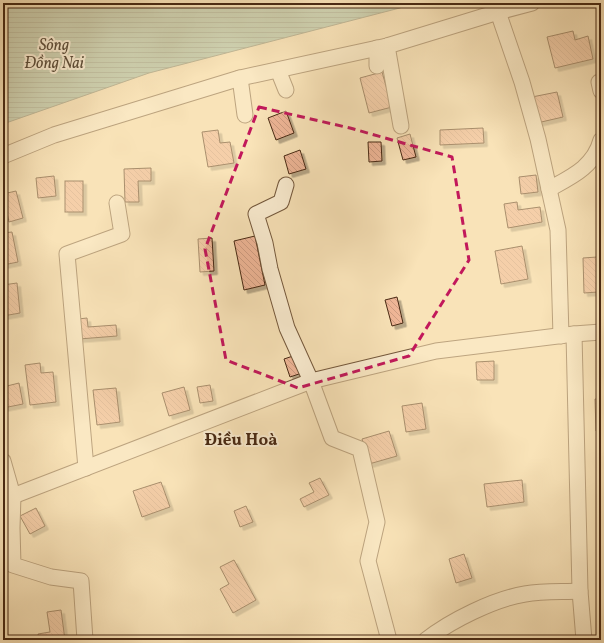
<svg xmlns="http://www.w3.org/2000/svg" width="604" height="643" viewBox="0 0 604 643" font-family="Vollkorn,serif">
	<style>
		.water { fill: url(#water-rules); stroke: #7c826e }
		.building { fill: url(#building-back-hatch); stroke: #482913; filter: url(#shadow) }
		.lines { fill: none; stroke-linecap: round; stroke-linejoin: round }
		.minor-casing { stroke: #74583c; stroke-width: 17 }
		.minor { stroke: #fbedd1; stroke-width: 15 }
		.marked { fill: none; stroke: #c2185b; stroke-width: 3; stroke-dasharray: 8 5; stroke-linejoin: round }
		.labels { text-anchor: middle; stroke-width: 4; stroke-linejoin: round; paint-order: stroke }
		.water-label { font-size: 16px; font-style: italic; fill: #5e4e39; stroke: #fbedd1 }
		.quarter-label { font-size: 17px; font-weight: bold; fill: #482913; stroke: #fbedd1 }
	</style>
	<defs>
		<pattern id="water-rules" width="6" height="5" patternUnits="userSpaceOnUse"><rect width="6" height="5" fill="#9ebeab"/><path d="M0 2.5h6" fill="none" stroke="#839a8a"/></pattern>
		<pattern id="building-back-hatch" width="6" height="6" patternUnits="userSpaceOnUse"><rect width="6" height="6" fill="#efb697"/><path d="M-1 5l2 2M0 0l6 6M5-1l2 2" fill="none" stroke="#ce9c81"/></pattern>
		<filter id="shadow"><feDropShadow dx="3.5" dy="3.5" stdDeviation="0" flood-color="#0004"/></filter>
	</defs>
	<rect width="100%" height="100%" fill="#f9e3b8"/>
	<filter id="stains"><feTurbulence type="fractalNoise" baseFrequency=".005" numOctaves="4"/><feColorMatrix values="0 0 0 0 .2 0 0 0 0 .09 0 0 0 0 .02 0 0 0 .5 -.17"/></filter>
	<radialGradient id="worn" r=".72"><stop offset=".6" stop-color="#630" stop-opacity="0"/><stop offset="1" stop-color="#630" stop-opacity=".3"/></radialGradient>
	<polygon class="water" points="3,3 419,3 149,73 3,124"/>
	<g class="building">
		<polygon points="573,31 575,40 588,36 593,59 555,68 547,37"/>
		<polygon points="382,72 392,107 369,113 360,78"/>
		<polygon points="557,92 563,117 537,123 532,97"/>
		<polygon points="286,111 294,133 276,140 268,118"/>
		<polygon points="483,128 484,143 440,145 440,130"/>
		<polygon points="218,130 220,143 230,142 234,163 208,167 202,132"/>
		<polygon points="410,134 416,157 403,160 397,138"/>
		<polygon points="368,142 381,142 382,161 369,162"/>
		<polygon points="300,150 306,169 289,174 284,156"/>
		<polygon points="151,168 151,181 138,181 139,202 125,202 124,169"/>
		<polygon points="536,175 538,192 521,194 519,177"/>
		<polygon points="54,176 56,196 38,198 36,178"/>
		<rect x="65" y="181" width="18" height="31"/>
		<polygon points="16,191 23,218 9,222 3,194"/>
		<polygon points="517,202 518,210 540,207 542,222 508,228 504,204"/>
		<polygon points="12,232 18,262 3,265 3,233"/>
		<polygon points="255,236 265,285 244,290 234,241"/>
		<polygon points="212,238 214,271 200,272 198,239"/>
		<polygon points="522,246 528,279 501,284 495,251"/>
		<polygon points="597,257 598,292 584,293 583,258"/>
		<polygon points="17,283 20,313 3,316 3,285"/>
		<polygon points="397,297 403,323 392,326 385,300"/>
		<polygon points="87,318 88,327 116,325 117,336 79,339 78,319"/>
		<polygon points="296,355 302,373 290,377 284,359"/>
		<polygon points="494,361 494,380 477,380 476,362"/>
		<polygon points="40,363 41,373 53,372 56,402 30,405 25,365"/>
		<polygon points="19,383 23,404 3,408 3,387"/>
		<polygon points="210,385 213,401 200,403 197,387"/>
		<polygon points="184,387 190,410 169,416 162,393"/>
		<polygon points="116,388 120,422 97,425 93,390"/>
		<polygon points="595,399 601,399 601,431 596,431"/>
		<polygon points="422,403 426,429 406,432 402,406"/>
		<polygon points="389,431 397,456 369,464 362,439"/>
		<polygon points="320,478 329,495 304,507 300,499 314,492 309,483"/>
		<polygon points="522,480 524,502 487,507 484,484"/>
		<polygon points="161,482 170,507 142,517 133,491"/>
		<polygon points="246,506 253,522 240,527 234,511"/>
		<polygon points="36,508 45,526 30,534 20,516"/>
		<polygon points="464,554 472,578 456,583 449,559"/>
		<polygon points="234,560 256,600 233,613 220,589 229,584 220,567"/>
		<polygon points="61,610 65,640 39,640 38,634 50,632 47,612"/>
	</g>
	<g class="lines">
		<g class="minor-casing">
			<g id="minor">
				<polyline points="532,3 498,12 522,82 538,139 558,230 561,336"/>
				<polyline points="387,46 401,126"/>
				<polyline points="377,66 377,48"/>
				<polyline points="278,70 286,90"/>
				<polyline points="240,78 245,115"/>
				<polyline points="599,82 601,91"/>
				<polyline points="3,156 54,135 240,78 387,46 498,12"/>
				<polyline points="286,185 281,202 256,214 265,243 270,269 287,328 311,381 332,438 360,449 377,522 368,561 389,640"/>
				<path d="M549 189C571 177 594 167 601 140"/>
				<polyline points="574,334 580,591 584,640"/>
				<polyline points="3,461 13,496 12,528 13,565 51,577 81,581 85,640"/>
				<polyline points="86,468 67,254 122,234 117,203"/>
				<polyline points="3,501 13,496 311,381 436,351 574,334 601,332"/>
				<path d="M426 640C450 621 494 599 525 594 543 591 562 592 580 591"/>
			</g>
		</g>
		<use href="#minor" class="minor"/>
	</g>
	<path d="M0 0H604V643H0ZM259 107 350 128 452 157 469 260 409 356 298 388 226 360 205 249Z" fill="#f9e3b8" fill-opacity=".55" fill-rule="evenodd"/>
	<path class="marked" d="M259 107 350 128 452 157 469 260 409 356 298 388 226 360 205 249Z"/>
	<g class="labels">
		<g class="water-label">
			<text x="54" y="50">Sông<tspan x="54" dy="18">Đồng Nai</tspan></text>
		</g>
		<g class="quarter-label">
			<text x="241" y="445">Điều Hoà</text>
		</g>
	</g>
	<rect width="604" height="643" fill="none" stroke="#f9e3b8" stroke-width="16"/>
	<rect x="4" y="4" width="596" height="635" fill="none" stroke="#482913" stroke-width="2"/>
	<rect x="8" y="8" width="588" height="627" fill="none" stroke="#482913"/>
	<rect width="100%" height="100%" filter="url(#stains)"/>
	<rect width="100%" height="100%" fill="url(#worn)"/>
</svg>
